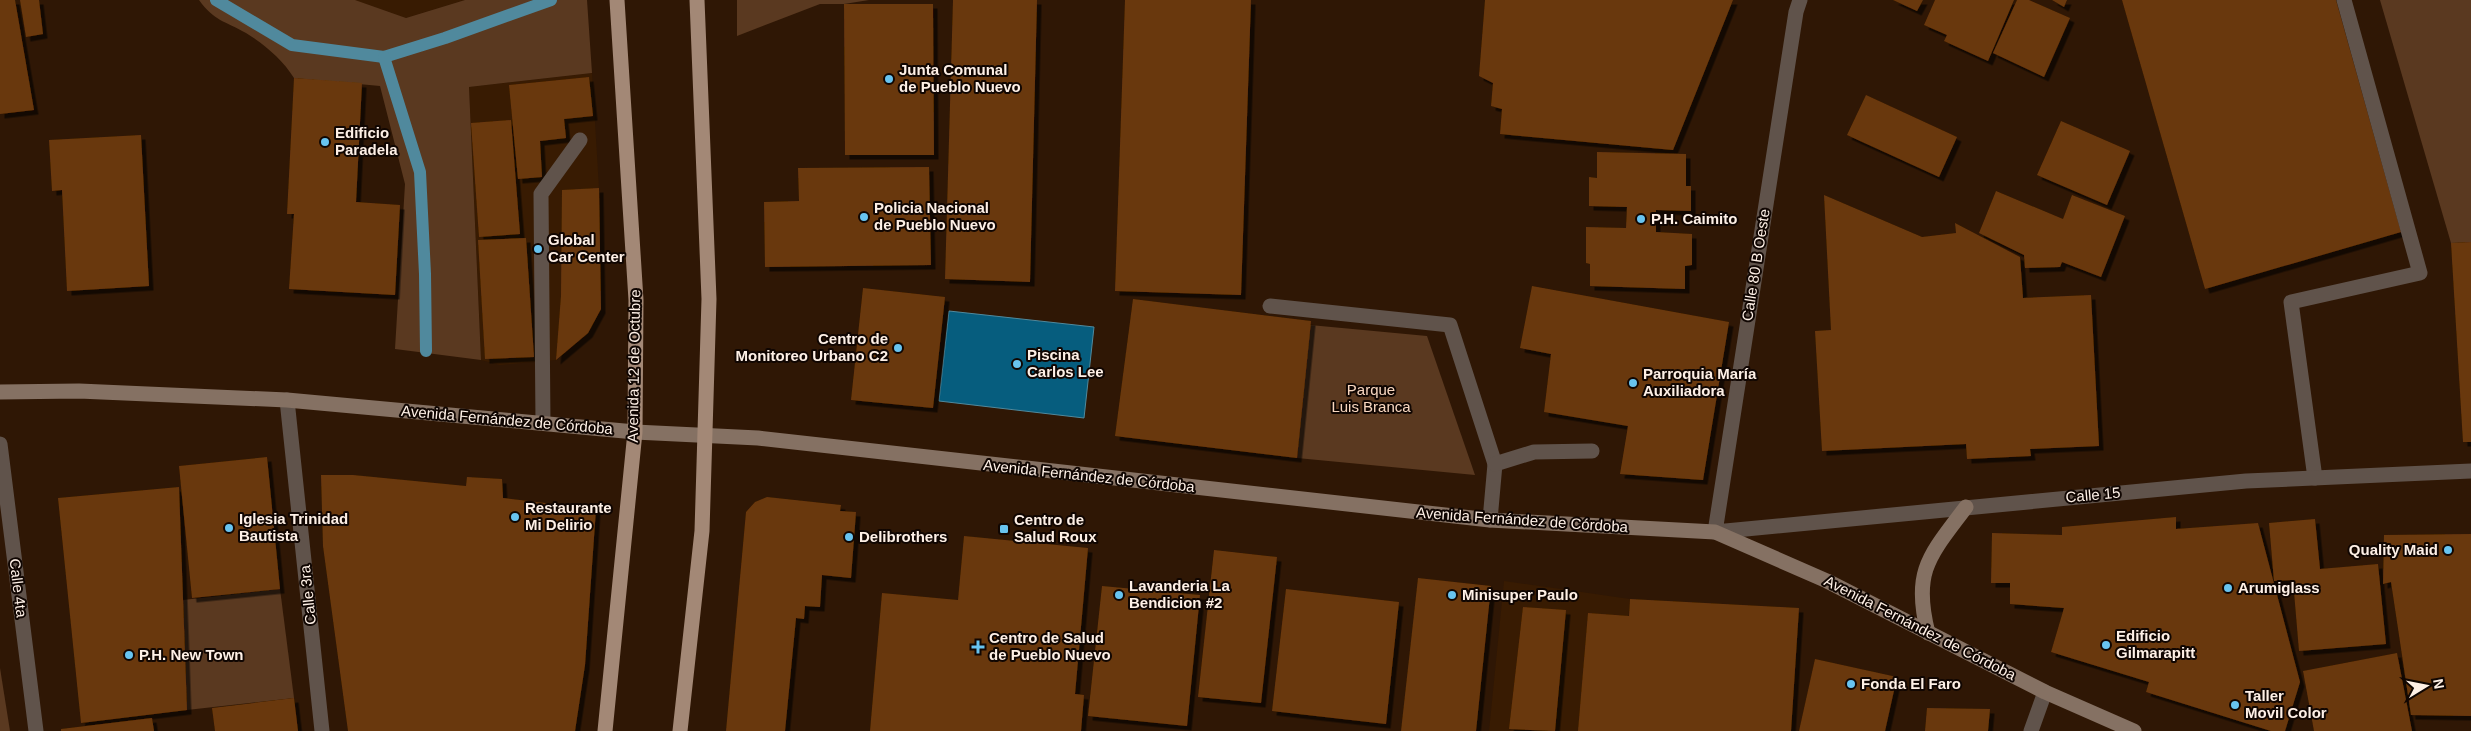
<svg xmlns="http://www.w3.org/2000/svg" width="2471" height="731" viewBox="0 0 2471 731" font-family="Helvetica,sans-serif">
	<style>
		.built { fill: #381b02 }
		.green { fill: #5a3920 }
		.water { fill: #065d7e; stroke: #50899d }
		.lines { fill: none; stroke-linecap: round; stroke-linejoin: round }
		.stream { stroke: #50899d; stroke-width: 12 }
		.building { fill: #69370a; filter: url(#shadow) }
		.service { stroke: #60534b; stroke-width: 15 }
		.minor { stroke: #60534b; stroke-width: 15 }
		.secondary { stroke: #857163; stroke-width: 15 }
		.primary { stroke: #a38876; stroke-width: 15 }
		.poi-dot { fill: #68c4f0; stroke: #100602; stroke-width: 2 }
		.labels { text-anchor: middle; stroke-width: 4; stroke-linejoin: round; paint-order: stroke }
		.poi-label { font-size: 15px; font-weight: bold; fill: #fef0e6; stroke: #100602; text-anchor: start }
		.street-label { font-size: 15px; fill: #fef0e6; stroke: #100602 }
		.park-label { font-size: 15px; fill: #f8d7c0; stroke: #100602 }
	</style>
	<defs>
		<filter id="shadow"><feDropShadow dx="4.5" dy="4.5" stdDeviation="0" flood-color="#0009"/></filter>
	</defs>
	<rect width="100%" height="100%" fill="#2f1705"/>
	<g class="built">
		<polygon points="354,0 465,0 406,18"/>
		<polygon points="592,73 599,188 601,309 588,333 556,360 500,365 481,360 469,87"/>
		<polygon points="1504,581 1630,599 1619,731 1489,731"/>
	</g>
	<g class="green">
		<path d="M199 0H355L406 18 465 0H587L592 73 469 87 481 360 395 349 405 184 380 86 294 78C283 60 264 44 246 33 225 21 214 21 199 0Z"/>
		<polygon points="737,0 869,0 844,4 820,4 737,36"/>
		<polygon points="2380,0 2471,0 2471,242 2451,243"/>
		<polygon points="1310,325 1427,336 1475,475 1297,458"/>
		<polygon points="280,589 294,698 187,710 183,600"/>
		<polygon points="0,668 10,731 0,731"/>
	</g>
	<polygon class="water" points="949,311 1094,327 1084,418 939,401"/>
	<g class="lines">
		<g class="stream">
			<polyline points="216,0 292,45 384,57 445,38 551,0"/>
			<polyline points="384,57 420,172 425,274 426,351"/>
		</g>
	</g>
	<g class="building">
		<polygon points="0,0 15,0 34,110 0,114"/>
		<polygon points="20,0 39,0 43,34 26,37"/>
		<polygon points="953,0 1037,0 1030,282 945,279"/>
		<polygon points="1125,0 1251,0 1241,295 1115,291"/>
		<polygon points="1485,0 1733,0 1673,150 1500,134 1502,109 1491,106 1493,83 1479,76"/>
		<polygon points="1893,0 1923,0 1917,11"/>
		<polygon points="1935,0 2014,0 1988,61 1944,41 1947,35 1924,25"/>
		<polygon points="2017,0 2029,0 2070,18 2044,77 1993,53"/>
		<polygon points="2052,0 2067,0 2064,7"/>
		<polygon points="2122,0 2336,0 2401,232 2205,289"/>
		<polygon points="844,4 933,4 934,155 845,155"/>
		<polygon points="589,77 593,116 564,119 566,138 540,141 542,177 518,179 509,85"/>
		<polygon points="294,78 362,83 356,202 400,205 395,295 289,289 294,214 287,214"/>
		<polygon points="1866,95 1957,137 1939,177 1847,135"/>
		<polygon points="511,120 520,234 479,237 471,123"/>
		<polygon points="2061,121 2130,151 2107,205 2037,175"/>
		<polygon points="141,135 149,286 67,291 62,190 52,191 49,140"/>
		<polygon points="1597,152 1686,154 1686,186 1691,186 1691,211 1656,210 1656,232 1692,234 1692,265 1685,266 1685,289 1590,286 1590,264 1586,263 1586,227 1626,228 1627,207 1589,206 1589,177 1597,178"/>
		<polygon points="929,167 931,265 765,267 764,202 799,201 798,168"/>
		<polygon points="599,188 601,309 588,333 556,360 561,296 562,190"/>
		<polygon points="1996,191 2063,219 2072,195 2125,216 2101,277 2062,262 2060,267 2025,268 2024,255 1979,233"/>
		<polygon points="1824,195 1922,237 1956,233 1955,223 2020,257 2023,298 2091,295 2099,446 2030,449 2031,456 1967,459 1966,444 1822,451 1815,331 1831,330"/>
		<polygon points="526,238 534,357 485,359 478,240"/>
		<polygon points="2471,242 2471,442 2463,442 2451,243"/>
		<polygon points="1532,286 1729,322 1703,480 1620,474 1628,426 1544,412 1551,354 1520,348"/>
		<polygon points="863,288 945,297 933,408 851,400"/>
		<polygon points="1133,299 1311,321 1297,458 1115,436"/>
		<polygon points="267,457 280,589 192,598 179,466"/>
		<polygon points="321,475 353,475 466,486 467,477 502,479 503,498 596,509 585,665 575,731 348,731 323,546"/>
		<polygon points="179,487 187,710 81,723 58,498"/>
		<polygon points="767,497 841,505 840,511 856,512 851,578 822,575 820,607 805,606 804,619 796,618 785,731 726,731 746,512 755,502"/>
		<polygon points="2176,517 2176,529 2258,523 2300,682 2285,731 2271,731 2146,692 2149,682 2051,652 2064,608 2010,604 2010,583 1991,583 1992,533 2062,535 2062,527"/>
		<polygon points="2315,519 2320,569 2378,564 2386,644 2299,651 2293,580 2274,581 2269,523"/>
		<polygon points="2471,534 2471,716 2411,715 2391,582 2383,584 2384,535"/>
		<polygon points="964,536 1088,548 1075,694 1084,695 1081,731 870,731 882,593 958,600"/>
		<polygon points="1214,550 1277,557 1261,703 1198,697"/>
		<polygon points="1418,578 1491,586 1476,731 1401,731"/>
		<polygon points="1102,586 1200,595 1187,726 1088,716"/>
		<polygon points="1286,589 1399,602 1386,724 1272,711"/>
		<polygon points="1630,599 1799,608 1791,731 1578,731 1588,613 1629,616"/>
		<polygon points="1523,607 1566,610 1555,731 1509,729"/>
		<polygon points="2397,653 2412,731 2314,731 2303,671"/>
		<polygon points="1815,659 1897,677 1885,731 1799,731"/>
		<polygon points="294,698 298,731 215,731 212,708"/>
		<polygon points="1927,708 1990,709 1988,731 1925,731"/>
		<polygon points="152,718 154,731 61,731 61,729"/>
	</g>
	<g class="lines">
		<g class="service">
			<polyline points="1270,306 1450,325 1495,464 1490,520"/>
			<polyline points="543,422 541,194 580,140"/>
			<polyline points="1495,464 1534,452 1592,451"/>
			<polyline points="2315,478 2291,302 2420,273 2344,0"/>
		</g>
		<g class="minor">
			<polyline points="1800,0 1796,12 1715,532 2246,481 2471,471"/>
			<polyline points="287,400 322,731"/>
			<polyline points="0,444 36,731"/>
			<polyline points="2031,731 2045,692"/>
		</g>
		<g class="secondary">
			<polyline points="0,392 79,391 287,400 635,432 758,438 1490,520 1715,532 1827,581 2045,692 2134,731"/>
			<path d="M1928 633C1912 571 1930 555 1966 507"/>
		</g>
		<g class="primary">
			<polyline points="605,731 635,432 636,300 617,0"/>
			<polyline points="680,731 702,531 709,299 697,0"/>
		</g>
	</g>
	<g class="poi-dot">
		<circle cx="889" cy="79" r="5"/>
		<circle cx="325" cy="142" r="5"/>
		<circle cx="864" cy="217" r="5"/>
		<circle cx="1641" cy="219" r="5"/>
		<circle cx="538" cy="249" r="5"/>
		<circle cx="898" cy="348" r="5"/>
		<circle cx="1017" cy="364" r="5"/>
		<circle cx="1633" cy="383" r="5"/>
		<circle cx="515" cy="517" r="5"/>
		<circle cx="229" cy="528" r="5"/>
		<rect x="999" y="524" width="10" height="10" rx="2.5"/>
		<circle cx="849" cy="537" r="5"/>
		<circle cx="2448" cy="550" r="5"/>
		<circle cx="2228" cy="588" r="5"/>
		<circle cx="1119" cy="595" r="5"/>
		<circle cx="1452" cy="595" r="5"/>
		<circle cx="2106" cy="645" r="5"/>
		<path d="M975.5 639.5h5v5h5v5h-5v5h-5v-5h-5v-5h5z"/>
		<circle cx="129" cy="655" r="5"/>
		<circle cx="1851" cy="684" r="5"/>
		<circle cx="2235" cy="705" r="5"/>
	</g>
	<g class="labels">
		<g class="poi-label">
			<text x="899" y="75">Junta Comunal<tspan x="899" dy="17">de Pueblo Nuevo</tspan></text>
			<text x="335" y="138">Edificio<tspan x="335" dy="17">Paradela</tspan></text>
			<text x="874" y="213">Policia Nacional<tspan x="874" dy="17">de Pueblo Nuevo</tspan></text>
			<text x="1651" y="224">P.H. Caimito</text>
			<text x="548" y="245">Global<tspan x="548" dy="17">Car Center</tspan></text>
			<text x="888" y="344" text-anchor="end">Centro de<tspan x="888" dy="17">Monitoreo Urbano C2</tspan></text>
			<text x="1027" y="360">Piscina<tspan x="1027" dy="17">Carlos Lee</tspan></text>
			<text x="1643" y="379">Parroquia María<tspan x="1643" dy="17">Auxiliadora</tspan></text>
			<text x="525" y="513">Restaurante<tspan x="525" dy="17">Mi Delirio</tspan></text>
			<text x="239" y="524">Iglesia Trinidad<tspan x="239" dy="17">Bautista</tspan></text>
			<text x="1014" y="525">Centro de<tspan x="1014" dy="17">Salud Roux</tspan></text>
			<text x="859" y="542">Delibrothers</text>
			<text x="2438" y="555" text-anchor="end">Quality Maid</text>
			<text x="1129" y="591">Lavanderia La<tspan x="1129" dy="17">Bendicion #2</tspan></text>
			<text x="2238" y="593">Arumiglass</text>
			<text x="1462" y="600">Minisuper Paulo</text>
			<text x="2116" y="641">Edificio<tspan x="2116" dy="17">Gilmarapitt</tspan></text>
			<text x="989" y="643">Centro de Salud<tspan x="989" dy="17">de Pueblo Nuevo</tspan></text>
			<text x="139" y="660">P.H. New Town</text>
			<text x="1861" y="689">Fonda El Faro</text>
			<text x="2245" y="701">Taller<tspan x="2245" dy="17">Movil Color</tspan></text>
		</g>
		<g class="street-label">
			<text transform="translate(1756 265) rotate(-81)" y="5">Calle 80 B Oeste</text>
			<text transform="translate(634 366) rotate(-89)" y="5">Avenida 12 de Octubre</text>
			<text transform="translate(507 420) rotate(5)" y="5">Avenida Fernández de Córdoba</text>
			<text transform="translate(1089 476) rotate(6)" y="5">Avenida Fernández de Córdoba</text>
			<text transform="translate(2093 495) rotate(-5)" y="5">Calle 15</text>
			<text transform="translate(1522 520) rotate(4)" y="5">Avenida Fernández de Córdoba</text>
			<text transform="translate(18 588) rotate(83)" y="5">Calle 4ta</text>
			<text transform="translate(308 595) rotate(-96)" y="5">Calle 3ra</text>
			<text transform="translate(1920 628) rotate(27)" y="5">Avenida Fernández de Córdoba</text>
		</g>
		<g class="park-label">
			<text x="1371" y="395">Parque<tspan x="1371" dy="17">Luis Branca</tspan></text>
		</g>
	</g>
	<g transform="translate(2426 686) rotate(80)" stroke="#100602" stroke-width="4" paint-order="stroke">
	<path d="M0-4L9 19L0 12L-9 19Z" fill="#fef0e6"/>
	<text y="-8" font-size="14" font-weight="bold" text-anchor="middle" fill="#fef0e6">N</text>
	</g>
</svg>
